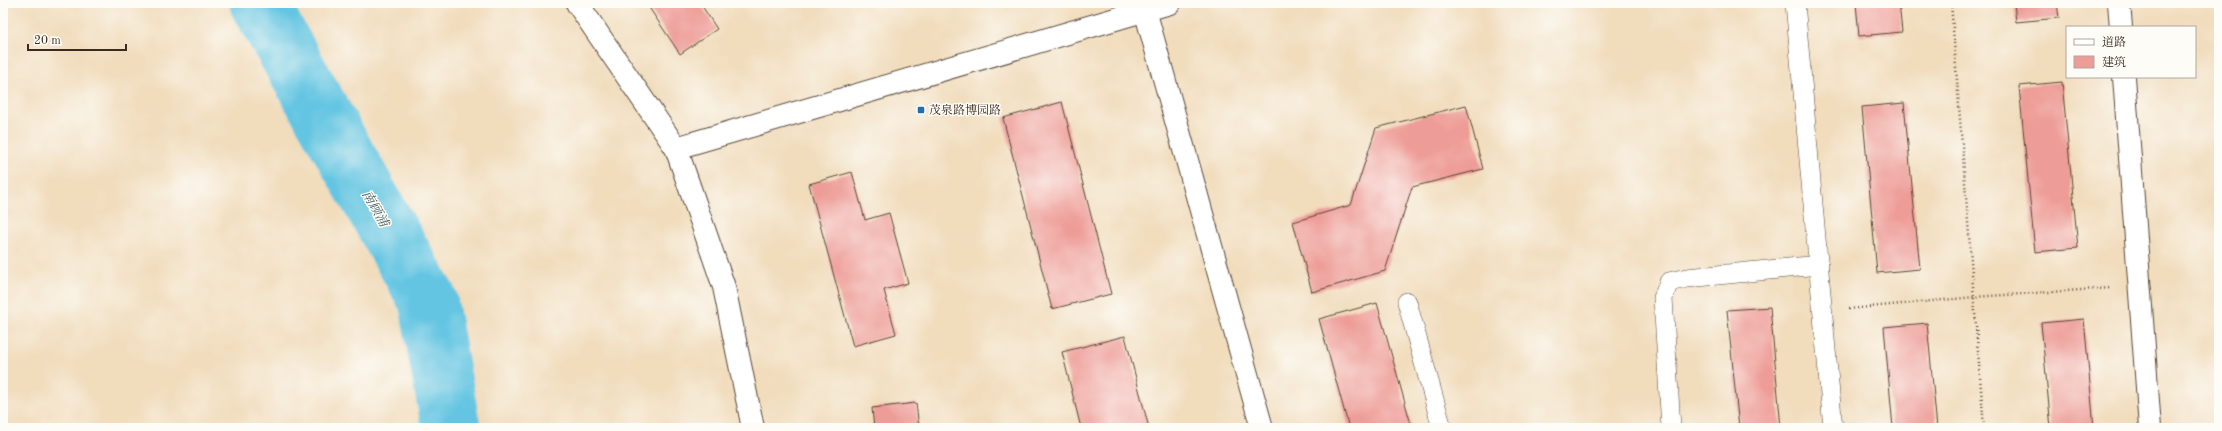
<svg xmlns="http://www.w3.org/2000/svg" width="2222" height="431" viewBox="0 0 2222 431" font-family="'Old Standard TT','Noto Serif SC',serif">
	<style>
		.lines { fill: none; stroke-linecap: round; stroke-linejoin: round }
		.river { stroke: #64c5e2; stroke-width: 59 }
		.building { fill: #ee9c97 }
		.service-casing { stroke: #564536; stroke-width: 20 }
		.minor-casing { stroke: #564536; stroke-width: 24 }
		.path { stroke: #564536; stroke-width: 2.5; stroke-dasharray: 1 3; stroke-linecap: butt }
		.service { stroke: #fff; stroke-width: 19 }
		.minor { stroke: #fff; stroke-width: 22 }
		.poi-dot { fill: #1f6fb2; stroke: #fdfcf7; stroke-width: 1.5 }
		.labels { text-anchor: middle; stroke-width: 3; stroke-linejoin: round; paint-order: stroke }
		.poi-label { font-size: 12px; fill: #3b2a1e; stroke: #fdfcf7; text-anchor: start }
		.water-label { font-size: 13px; font-style: italic; fill: #496063; stroke: #fdfcf7 }
	</style>
	<rect width="100%" height="100%" fill="#fdfcf7"/>
	<filter id="ink" filterUnits="userSpaceOnUse"><feTurbulence type="fractalNoise" baseFrequency=".025" numOctaves="2"/><feDisplacementMap in="SourceGraphic" scale="8" xChannelSelector="R" yChannelSelector="G"/><feConvolveMatrix kernelMatrix="1 2 1 2 8 2 1 2 1" color-interpolation-filters="sRGB"/></filter>
	<filter id="wash" filterUnits="userSpaceOnUse"><feTurbulence type="fractalNoise" baseFrequency=".012" numOctaves="4" result="noise"/><feDisplacementMap in="SourceGraphic" scale="16" xChannelSelector="R" yChannelSelector="G"/><feGaussianBlur stdDeviation="0.9" result="paint"/><feColorMatrix in="noise" values="0 0 0 0 0 0 0 0 0 0 0 0 0 0 0 0 0 1.4 0 .05"/><feComposite in="paint" operator="in"/></filter>
	<g filter="url(#wash)">
		<rect width="100%" height="100%" fill="#f1dcbc"/>
		<g class="lines">
			<polyline class="river" points="259,3 428,300 451,428"/>
		</g>
		<g id="blocks">
			<g class="building">
				<polygon points="646,3 700,3 717,29 680,54"/>
				<polygon points="1856,3 1899,3 1902,32 1859,36"/>
				<polygon points="2014,3 2057,3 2059,18 2016,22"/>
				<polygon points="2062,82 2078,248 2035,252 2019,86"/>
				<polygon points="1062,102 1111,294 1052,309 1003,118"/>
				<polygon points="1904,103 1920,269 1877,273 1862,107"/>
				<polygon points="1466,105 1483,169 1412,187 1385,271 1312,292 1293,222 1351,205 1376,128"/>
				<polygon points="852,172 865,220 889,213 908,283 884,290 896,334 853,346 809,184"/>
				<polygon points="1377,303 1412,428 1349,428 1319,319"/>
				<polygon points="1770,307 1781,428 1739,428 1727,310"/>
				<polygon points="2084,319 2094,428 2051,428 2041,323"/>
				<polygon points="1927,323 1937,428 1893,428 1884,327"/>
				<polygon points="1125,336 1149,428 1081,428 1062,352"/>
				<polygon points="916,403 919,428 874,428 872,408"/>
			</g>
		</g>
	</g>
	<g filter="url(#ink)">
		<use href="#blocks" fill-opacity="0" stroke="#564536" stroke-width="1"/>
		<g class="lines">
			<g class="service-casing">
				<g id="service">
					<polyline points="1795,3 1833,428"/>
					<polyline points="1407,302 1442,428"/>
					<polyline points="1671,428 1663,298 1669,282 1687,278 1819,265"/>
				</g>
			</g>
			<g class="minor-casing">
				<g id="minor">
					<polyline points="577,3 676,148 724,287 753,428"/>
					<polyline points="1143,3 1262,428"/>
					<polyline points="2119,3 2121,27"/>
					<polyline points="2124,77 2150,428"/>
					<polyline points="676,148 1170,3"/>
				</g>
			</g>
			<g class="path">
				<polyline points="1951,3 1984,428"/>
				<polyline points="1849,309 1974,297 2111,288"/>
			</g>
			<use href="#service" class="service"/>
			<use href="#minor" class="minor"/>
		</g>
	</g>
	<rect class="poi-dot" x="917" y="106" width="8" height="8" rx="2"/>
	<g class="labels">
		<g class="poi-label">
			<text x="929" y="114">茂泉路博园路</text>
		</g>
		<g class="water-label">
			<text transform="translate(376 208) rotate(60)" y="5">南顾浦</text>
		</g>
	</g>
	<rect width="2222" height="431" fill="none" stroke="#fdfcf7" stroke-width="16"/>
	<rect x="2066" y="26" width="130" height="52" fill="#fdfcf7" stroke="#afa8a0"/>
	<rect x="2074" y="39" width="20" height="6" fill="#ffffff" stroke="#afa8a0"/>
	<text x="2102" y="46" font-size="12" fill="#3b2a1e">道路</text>
	<rect x="2074" y="56" width="20" height="12" fill="#ee9c97" stroke="#afa8a0"/>
	<text x="2102" y="66" font-size="12" fill="#3b2a1e">建筑</text>
	<path d="M28 44v6h98v-6" fill="none" stroke="#3b2a1e" stroke-width="2"/>
	<text x="34" y="44" font-size="12" fill="#3b2a1e" stroke="#fdfcf7" stroke-width="3" paint-order="stroke">20 m</text>
</svg>
